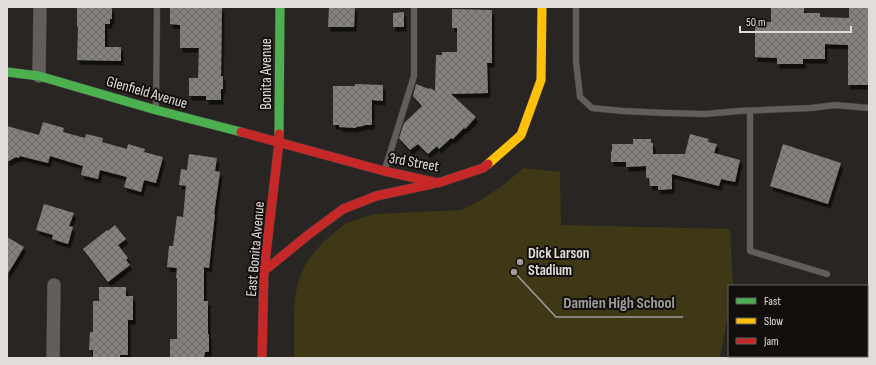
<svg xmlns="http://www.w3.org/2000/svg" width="876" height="365" viewBox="0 0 876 365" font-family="'Sofia Sans Condensed',sans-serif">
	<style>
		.grass { fill: #3f3816 }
		.building { fill: url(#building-cross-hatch); filter: url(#shadow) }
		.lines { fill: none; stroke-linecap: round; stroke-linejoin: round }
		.lane-casing { stroke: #423f3e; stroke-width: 7 }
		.street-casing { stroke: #423f3e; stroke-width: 14 }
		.fast-casing { stroke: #423f3e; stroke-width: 10 }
		.slow-casing { stroke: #423f3e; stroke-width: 10 }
		.jam-casing { stroke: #423f3e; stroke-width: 10 }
		.lane { stroke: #615e5c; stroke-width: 6 }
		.street { stroke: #615e5c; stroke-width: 13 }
		.fast { stroke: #4caf50; stroke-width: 9 }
		.slow { stroke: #ffc107; stroke-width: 9 }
		.jam { stroke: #c62828; stroke-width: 9 }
		.poi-dot { fill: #a09c99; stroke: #110e0c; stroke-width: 1.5 }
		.labels { text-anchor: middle; stroke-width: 4; stroke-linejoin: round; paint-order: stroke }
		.street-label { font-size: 15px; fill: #e0dcd9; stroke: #110e0c }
		.poi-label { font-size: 15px; font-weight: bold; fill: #e0dcd9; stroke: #110e0c; text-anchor: start }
		.leader { fill: none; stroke: #a09c99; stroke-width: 1.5 }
		.callout-dot { fill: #a09c99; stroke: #110e0c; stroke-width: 1.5 }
		.callout-label { font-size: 16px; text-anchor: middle; font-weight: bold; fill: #a09c99; stroke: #110e0c; stroke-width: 4; stroke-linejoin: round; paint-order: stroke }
	</style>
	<defs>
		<pattern id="building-cross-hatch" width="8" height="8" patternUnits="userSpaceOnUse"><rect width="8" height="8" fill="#83817e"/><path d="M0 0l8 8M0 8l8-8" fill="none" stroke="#6d6b69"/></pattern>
		<filter id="shadow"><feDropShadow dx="2.5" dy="4.5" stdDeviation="0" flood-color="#0009"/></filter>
	</defs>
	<rect width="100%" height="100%" fill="#282523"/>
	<g class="grass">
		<path d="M523 168 560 172 561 225 730 229 733 286H729V309L720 358H294C295 335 292 310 297 288 302 264 317 246 336 231 339 229 342 226 345 224 355 220 364 217 374 214L461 210 481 200 506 183Z"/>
		<polygon points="867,333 869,334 869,358 733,358 734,356 867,356"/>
	</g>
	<g class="building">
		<polygon points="77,7 112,7 112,19 110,19 110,24 105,24 105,47 121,47 121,61 77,60 78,27 77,27"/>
		<polygon points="170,7 222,7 221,76 223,76 223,89 221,89 221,100 206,100 206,96 189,96 189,78 198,78 199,48 180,48 180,25 170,24"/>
		<polygon points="329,7 355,7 354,27 328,27"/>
		<polygon points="771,7 804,7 804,13 820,13 820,17 849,18 849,8 869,8 869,85 848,85 848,45 825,44 825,59 803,59 803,64 777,64 777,58 755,57 755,22 771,22"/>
		<polygon points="452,9 492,10 492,63 487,63 488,93 451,94 476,117 465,129 464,128 453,139 451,138 439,149 437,146 428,154 418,144 410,150 399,138 404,123 422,106 413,96 416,84 429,89 430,88 435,91 436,55 442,55 442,52 457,52 457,28 452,28"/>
		<polygon points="404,12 404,27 393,27 393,13"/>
		<polygon points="355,84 383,85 383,101 372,100 372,125 365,125 363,126 356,127 356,128 339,127 339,125 333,125 333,86 355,86"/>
		<polygon points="43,122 64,128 63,132 85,138 86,134 103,138 102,142 127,149 128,144 145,149 144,152 163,157 156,183 144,180 141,192 124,187 127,177 100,170 98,179 81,175 83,166 50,156 48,163 20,156 19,158 16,157 7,162 7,126 39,135"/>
		<polygon points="690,134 709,139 708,142 717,144 714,153 740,160 735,182 721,179 719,186 672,174 672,189 658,190 658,186 650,186 649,178 646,178 646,166 626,167 626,162 611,162 611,152 612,151 612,144 633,144 633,139 651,139 651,143 653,143 653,154 685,154"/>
		<polygon points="783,144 841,163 828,204 770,186"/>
		<polygon points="189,154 217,158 215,171 220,172 214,214 215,214 209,268 204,267 204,301 208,301 208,334 209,334 209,352 205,352 204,358 170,358 170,339 177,339 177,278 176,278 177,268 167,267 169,246 173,246 177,216 183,217 186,186 179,185 181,169 187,170"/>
		<polygon points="44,204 74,213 69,226 73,227 68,244 52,239 53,235 36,230"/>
		<polygon points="115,225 126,239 118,245 128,258 126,260 130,265 108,282 83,249 107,230 108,231"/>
		<polygon points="7,237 24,247 7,275"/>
		<polygon points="99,287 126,287 126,296 133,296 133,320 128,320 128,355 120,355 120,358 93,358 93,350 89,350 90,332 93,332 93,301 99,301"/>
	</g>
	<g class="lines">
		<g class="lane-casing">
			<g id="lane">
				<polyline points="576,7 576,61 580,97 592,108 623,111 666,113 706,114 738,111 811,108 835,105 869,108"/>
				<polyline points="156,109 157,7"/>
				<polyline points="750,111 750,251 827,274"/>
				<polyline points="385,169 414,76 414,7"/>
			</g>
		</g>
		<g class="street-casing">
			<g id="street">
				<polyline points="39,76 40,7"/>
				<polyline points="53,358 54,285"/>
			</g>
		</g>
		<g class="fast-casing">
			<g id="fast">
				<polyline points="7,72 39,76 156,110 241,132"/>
				<polyline points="279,134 280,7"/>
			</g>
		</g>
		<g class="slow-casing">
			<polyline id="slow" points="488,164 521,135 541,80 542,7"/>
		</g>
		<g class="jam-casing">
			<g id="jam">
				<polyline points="241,132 384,171 438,183 483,168 488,164"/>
				<polyline points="264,271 308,235 343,209 376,196 432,184"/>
				<polyline points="262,358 264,271 279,142 279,134"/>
			</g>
		</g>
		<use href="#lane" class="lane"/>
		<use href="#street" class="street"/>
		<use href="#fast" class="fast"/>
		<use href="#slow" class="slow"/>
		<use href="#jam" class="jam"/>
	</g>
	<circle class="poi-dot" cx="520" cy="262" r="4"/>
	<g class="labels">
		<g class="street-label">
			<text transform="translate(266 74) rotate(-90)" y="5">Bonita Avenue</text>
			<text transform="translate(147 92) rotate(16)" y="5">Glenfield Avenue</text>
			<text transform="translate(414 162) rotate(10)" y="5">3rd Street</text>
			<text transform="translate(255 249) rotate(-85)" y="5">East Bonita Avenue</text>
		</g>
		<g class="poi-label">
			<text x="528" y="258">Dick Larson<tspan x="528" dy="17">Stadium</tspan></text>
		</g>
	</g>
	<path class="leader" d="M514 272L556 317H683"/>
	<circle class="callout-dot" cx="514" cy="272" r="4"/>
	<g class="callout-label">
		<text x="619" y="308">Damien High School</text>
	</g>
	<rect width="876" height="365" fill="none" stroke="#e0dcd9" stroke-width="16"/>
	<rect x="728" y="285" width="140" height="72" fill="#110e0c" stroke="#64605e"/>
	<rect x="736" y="298" width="20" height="6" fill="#4caf50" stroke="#64605e"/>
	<text x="764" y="305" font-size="12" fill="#e0dcd9">Fast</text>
	<rect x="736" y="318" width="20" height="6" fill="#ffc107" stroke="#64605e"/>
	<text x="764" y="325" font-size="12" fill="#e0dcd9">Slow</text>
	<rect x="736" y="338" width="20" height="6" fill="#c62828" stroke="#64605e"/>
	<text x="764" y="345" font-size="12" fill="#e0dcd9">Jam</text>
	<path d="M740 26v6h111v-6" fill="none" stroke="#e0dcd9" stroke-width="2"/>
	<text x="746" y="26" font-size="12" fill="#e0dcd9" stroke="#110e0c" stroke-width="3" paint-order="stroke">50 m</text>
</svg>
